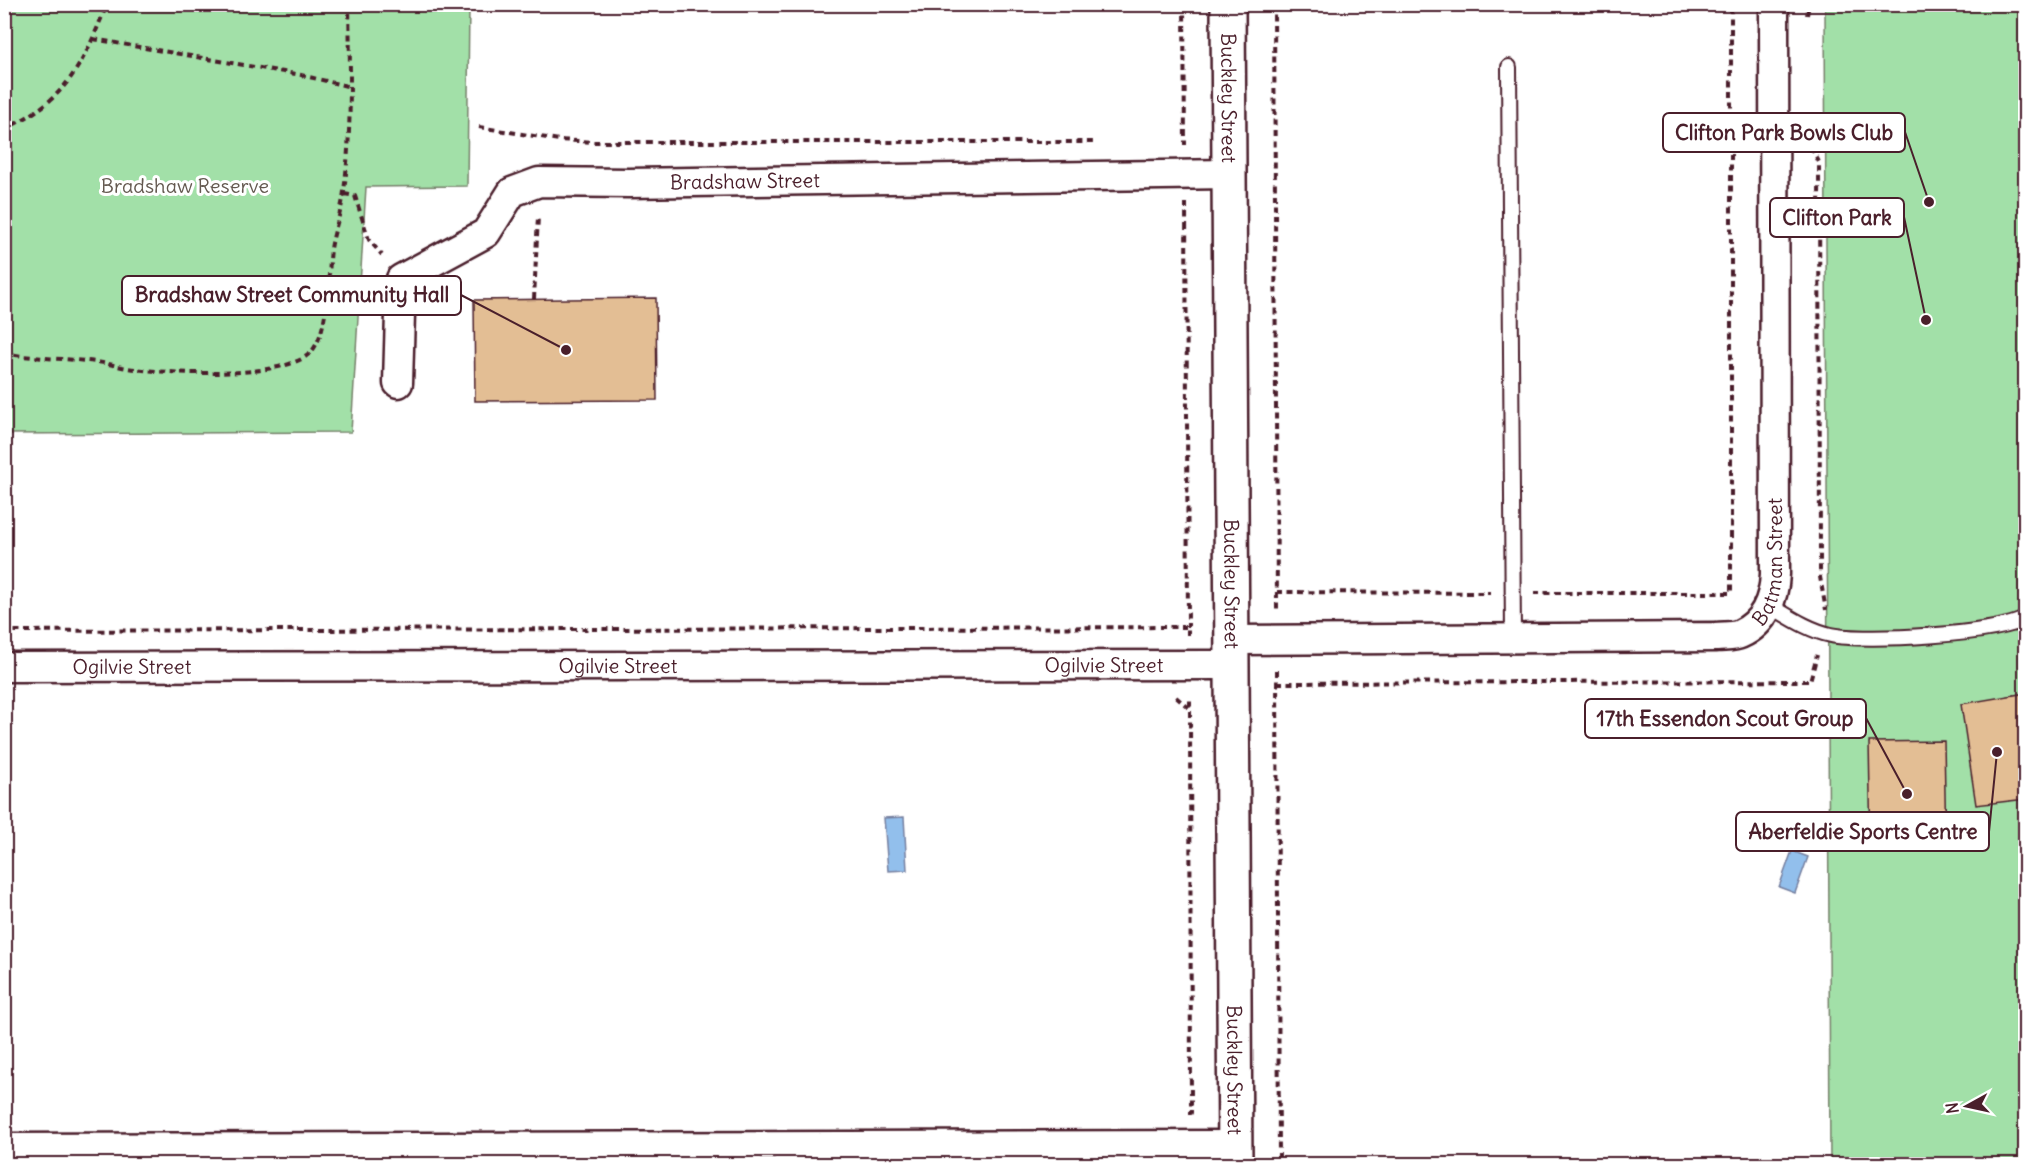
<svg xmlns="http://www.w3.org/2000/svg" width="2030" height="1169" viewBox="0 0 2030 1169" font-family="Delius,sans-serif">
	<style>
		.green { fill: #a2e0a8; stroke: #76806a; stroke-width: 1.5 }
		.water { fill: #92bfec; stroke: #757f9f; stroke-width: 1.5 }
		.building { fill: #e3be94; stroke: #4a1f2b; stroke-width: 1.5 }
		.lines { fill: none; stroke-linecap: round; stroke-linejoin: round }
		.service-casing { stroke: #4a1f2b; stroke-width: 18 }
		.minor-casing { stroke: #4a1f2b; stroke-width: 33 }
		.secondary-casing { stroke: #4a1f2b; stroke-width: 38 }
		.path { stroke: #4a1f2b; stroke-width: 4; stroke-dasharray: 6 4.5; stroke-linecap: butt }
		.service { stroke: #fff; stroke-width: 14 }
		.minor { stroke: #fff; stroke-width: 28 }
		.secondary { stroke: #fff; stroke-width: 33 }
		.labels { text-anchor: middle; stroke-width: 6; stroke-linejoin: round; paint-order: stroke }
		.street-label { font-size: 20px; fill: #4a1f2b; stroke: #fff }
		.park-label { font-size: 20px; fill: #645950; stroke: #fff }
		.leader { fill: none; stroke: #4a1f2b; stroke-width: 2 }
		.callout-dot { fill: #4a1f2b; stroke: #fff; stroke-width: 2 }
		.callout { fill: #fff; stroke: #4a1f2b; stroke-width: 2 }
		.callout-label { font-size: 21px; text-anchor: middle; font-weight: bold; fill: #4a1f2b }
	</style>
	<rect width="100%" height="100%" fill="#fff"/>
	<filter id="ink" filterUnits="userSpaceOnUse"><feTurbulence type="fractalNoise" baseFrequency=".0167" numOctaves="2"/><feDisplacementMap in="SourceGraphic" scale="12" xChannelSelector="R" yChannelSelector="G"/><feConvolveMatrix kernelMatrix="1 2 1 2 8 2 1 2 1" color-interpolation-filters="sRGB"/></filter>
	<g filter="url(#ink)">
		<g class="green">
			<polygon points="4,5 469,5 467,186 366,187 351,432 5,434"/>
			<polygon points="1825,5 2025,5 2025,1164 1830,1164"/>
		</g>
		<g class="water">
			<polygon points="904,817 907,870 888,871 884,818"/>
			<polygon points="1792,851 1808,857 1795,893 1779,887"/>
		</g>
		<g class="building">
			<polygon points="656,298 657,400 475,401 474,300"/>
			<polygon points="2026,693 2026,799 1976,805 1961,704"/>
			<polygon points="1944,741 1946,847 1871,848 1869,742"/>
		</g>
		<g class="lines">
			<g class="service-casing">
				<g id="service">
					<polyline points="1509,67 1513,638"/>
					<path d="M1769 605C1788 616 1808 630 1831 635 1863 642 1999 635 2026 618"/>
				</g>
			</g>
			<g class="minor-casing">
				<g id="minor">
					<path id="s1" d="M398 383 401 279 486 233 512 192 539 182 629 183 1229 174"/>
					<path id="s2" d="M1231 640 1716 637C1724 636 1734 637 1740 634 1765 623 1774 598 1775 574L1774 4"/>
					<path id="s3" d="M4 667 1231 665"/>
					<polyline points="4,1148 1235,1145"/>
				</g>
			</g>
			<g class="secondary-casing">
				<g id="secondary">
					<path id="s4" d="M1228 4 1235 1164"/>
				</g>
			</g>
			<g class="path">
				<polyline points="1184,4 1185,145"/>
				<polyline points="1274,4 1277,609"/>
				<polyline points="1807,15 1809,4"/>
				<polyline points="93,39 301,75 351,87"/>
				<polyline points="479,127 559,140 594,142 1095,142"/>
				<path d="M4 129C66 101 83 65 107 4"/>
				<polyline points="1806,138 1819,162 1820,562 1820,577 1826,610"/>
				<polyline points="344,194 355,196 369,240 382,255"/>
				<polyline points="1186,203 1188,627"/>
				<polyline points="534,299 538,216"/>
				<path d="M4 353C34 359 65 358 95 362 109 363 122 368 135 369 174 374 280 379 309 354 329 337 328 275 331 249 334 229 342 211 344 191 352 129 350 67 349 4"/>
				<polyline points="1277,592 1490,593"/>
				<polyline points="1534,593 1731,593 1731,4"/>
				<polyline points="4,631 1188,627 1188,635"/>
				<polyline points="1277,670 1279,1164"/>
				<polyline points="1277,683 1810,681 1817,655"/>
				<polyline points="1176,697 1190,709 1190,696"/>
				<polyline points="1188,1113 1191,1113 1190,709"/>
			</g>
			<use href="#service" class="service"/>
			<use href="#minor" class="minor"/>
			<use href="#secondary" class="secondary"/>
		</g>
	</g>
	<g class="labels">
		<g class="street-label">
			<text dy="7" stroke="none"><textPath href="#s4" startOffset="94">Buckley Street</textPath></text>
			<text dy="7" stroke="none"><textPath href="#s1" startOffset="484">Bradshaw Street</textPath></text>
			<text dy="7" stroke="none"><textPath href="#s2" startOffset="594">Batman Street</textPath></text>
			<text dy="7" stroke="none"><textPath href="#s4" startOffset="580">Buckley Street</textPath></text>
			<text dy="7" stroke="none"><textPath href="#s3" startOffset="128">Ogilvie Street</textPath></text>
			<text dy="7" stroke="none"><textPath href="#s3" startOffset="614">Ogilvie Street</textPath></text>
			<text dy="7" stroke="none"><textPath href="#s3" startOffset="1100">Ogilvie Street</textPath></text>
			<text dy="7" stroke="none"><textPath href="#s4" startOffset="1066">Buckley Street</textPath></text>
		</g>
		<g class="park-label">
			<text x="185" y="193">Bradshaw Reserve</text>
		</g>
	</g>
	<path class="leader" d="M1929 202L1905 132M1926 320L1904 217M566 350L461 295M1907 794L1866 718M1997 752L1989 832"/>
	<g class="callout-dot">
		<circle cx="1929" cy="202" r="6"/>
		<circle cx="1926" cy="320" r="6"/>
		<circle cx="566" cy="350" r="6"/>
		<circle cx="1907" cy="794" r="6"/>
		<circle cx="1997" cy="752" r="6"/>
	</g>
	<g class="callout">
		<rect x="1663" y="113" width="242" height="39" rx="6"/>
		<rect x="1770" y="198" width="134" height="39" rx="6"/>
		<rect x="122" y="276" width="339" height="39" rx="6"/>
		<rect x="1585" y="699" width="281" height="39" rx="6"/>
		<rect x="1736" y="812" width="253" height="39" rx="6"/>
	</g>
	<g class="callout-label">
		<text x="1784" y="140">Clifton Park Bowls Club</text>
		<text x="1837" y="225">Clifton Park</text>
		<text x="292" y="302">Bradshaw Street Community Hall</text>
		<text x="1725" y="726">17th Essendon Scout Group</text>
		<text x="1863" y="839">Aberfeldie Sports Centre</text>
	</g>
	<rect width="2030" height="1169" fill="none" stroke="#fff" stroke-width="24"/>
	<rect x="12" y="12" width="2006" height="1145" fill="none" stroke="#4a1f2b" stroke-width="2" filter="url(#ink)"/>
	<g transform="translate(1967 1106) rotate(262)" stroke="#ffffff" stroke-width="4.5" paint-order="stroke">
	<path d="M0-4.5L10 22L0 15L-10 22Z" fill="#4a1f2b"/>
	<text y="-9" font-size="16" font-weight="bold" text-anchor="middle" fill="#4a1f2b">N</text>
	</g>
</svg>
